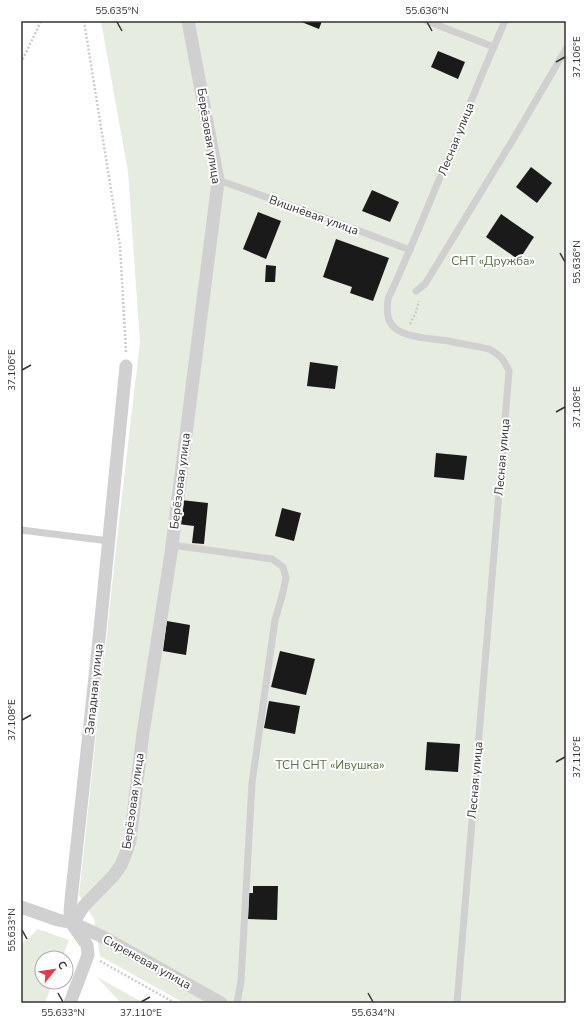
<svg xmlns="http://www.w3.org/2000/svg" width="587" height="1024" viewBox="0 0 587 1024" font-family="'Nunito Sans',sans-serif">
	<style>
		.green { fill: #e6ecdf }
		.building { fill: #1a1a1a }
		.lines { fill: none; stroke-linecap: round; stroke-linejoin: round }
		.path { stroke: #cdcdcd; stroke-width: 2.5; stroke-dasharray: 2 2; stroke-linecap: butt }
		.lane { stroke: #d0d0d0; stroke-width: 7 }
		.street { stroke: #d0d0d0; stroke-width: 13 }
		.ticks { fill: none; stroke: #333; stroke-width: 1.5 }
		.labels { text-anchor: middle; stroke-width: 4; stroke-linejoin: round; paint-order: stroke }
		.street-label { font-size: 12px; fill: #333; stroke: #fff }
		.park-label { font-size: 12px; fill: #56703f; stroke: #fff }
		.neatline { fill: none; stroke: #333; stroke-width: 1.5 }
		.ticks-label { font-size: 10px; text-anchor: middle; fill: #333 }
	</style>
	<rect width="100%" height="100%" fill="#fff"/>
	<g class="green">
		<polygon points="101,21 566,21 566,1003 184,1003 100,956 94,919 79,895 117,539 140,342 128,172"/>
		<polygon points="38,929 69,940 62,958 42,958 42,982 53,982 45,1003 21,1003 21,945"/>
		<polygon points="97,977 144,1003 121,1003"/>
	</g>
	<g class="building">
		<polygon points="299,21 322,21 319,29"/>
		<polygon points="438,51 465,62 458,79 431,67"/>
		<polygon points="531,167 552,183 537,203 516,187"/>
		<polygon points="372,190 399,202 390,222 362,211"/>
		<polygon points="258,212 281,221 266,259 243,249"/>
		<polygon points="501,214 534,237 519,260 486,237"/>
		<polygon points="336,239 389,258 373,301 350,293 352,287 323,277"/>
		<polygon points="266,265 276,266 275,282 265,282"/>
		<polygon points="310,362 338,366 335,389 307,386"/>
		<polygon points="436,453 467,456 464,480 434,477"/>
		<polygon points="181,500 208,503 204,544 192,543 194,526 178,524"/>
		<polygon points="282,508 301,513 294,541 275,536"/>
		<polygon points="167,621 190,625 186,655 163,651"/>
		<polygon points="280,651 315,659 306,695 271,687"/>
		<polygon points="269,701 300,706 295,734 264,728"/>
		<polygon points="427,742 460,744 458,772 425,770"/>
		<polygon points="253,886 278,886 277,920 248,919 249,893 253,893"/>
	</g>
	<g class="lines">
		<g class="path">
			<polyline points="84,21 120,246 126,352"/>
			<polyline points="21,63 41,21"/>
			<polyline points="410,324 416,312 419,301"/>
			<polyline points="100,961 175,1003"/>
		</g>
		<g class="lane">
			<polyline points="427,21 494,47"/>
			<polyline points="218,180 320,216 410,250"/>
			<polyline points="416,291 425,284 433,271 514,138 566,49"/>
			<polyline points="21,530 109,541"/>
			<polyline points="172,545 272,559 283,567 286,578 282,596 275,620 252,783 241,981 237,1003"/>
			<path d="M457 1003 509 371C503 358 501 356 489 349 475 346 462 344 449 341 434 339 406 338 395 328 386 321 387 309 388 299 430 208 464 113 505 21"/>
		</g>
		<g class="street">
			<polyline points="21,907 58,920 73,923 103,937 221,1003"/>
			<polyline points="73,923 84,906 114,875 121,865 126,853 130,841 143,733 171,553 217,190 218,180 188,21"/>
			<polyline points="70,1003 88,955 87,945 74,927 70,912 71,900 98,649 126,366"/>
		</g>
	</g>
	<path class="ticks" d="M117 22 122 31M427 22 432 31M556 62 565 57M560 253 565 262M22 370 31 365M556 412 565 407M22 720 31 715M556 762 565 757M22 930 27 939M58 993 63 1002M368 993 373 1002M141 1002 150 997"/>
	<g class="labels">
		<g class="street-label">
			<text transform="translate(209 136) rotate(81)" y="4">Берёзовая улица</text>
			<text transform="translate(456 139) rotate(-68)" y="4">Лесная улица</text>
			<text transform="translate(314 215) rotate(20)" y="4">Вишнёвая улица</text>
			<text transform="translate(502 457) rotate(-85)" y="4">Лесная улица</text>
			<text transform="translate(180 481) rotate(-83)" y="4">Берёзовая улица</text>
			<text transform="translate(94 689) rotate(-84)" y="4">Западная улица</text>
			<text transform="translate(475 780) rotate(-85)" y="4">Лесная улица</text>
			<text transform="translate(133 801) rotate(-82)" y="4">Берёзовая улица</text>
			<text transform="translate(147 962) rotate(29)" y="4">Сиреневая улица</text>
		</g>
		<g class="park-label">
			<text x="493" y="265">СНТ «Дружба»</text>
			<text x="330" y="769">ТСН СНТ «Ивушка»</text>
		</g>
	</g>
	<rect width="587" height="1024" fill="none" stroke="#ffffff" stroke-width="44"/>
	<g transform="translate(54 970) rotate(60)"><circle r="19" fill="#ffffff" stroke="#adadad"/>
	<path d="M0-3L7 15L0 10L-7 15Z" fill="#e63946"/>
	<text y="-6" font-size="11" font-weight="bold" text-anchor="middle" fill="#333333">С</text>
	</g>
	<rect x="22" y="22" width="543" height="980" class="neatline"/>
	<g class="ticks-label">
		<text x="117" y="14">55.635°N</text>
		<text x="427" y="14">55.636°N</text>
		<text transform="translate(576 57) rotate(-90)" y="4">37.106°E</text>
		<text transform="translate(576 262) rotate(-90)" y="4">55.636°N</text>
		<text transform="translate(11 370) rotate(-90)" y="4">37.106°E</text>
		<text transform="translate(576 407) rotate(-90)" y="4">37.108°E</text>
		<text transform="translate(11 720) rotate(-90)" y="4">37.108°E</text>
		<text transform="translate(576 757) rotate(-90)" y="4">37.110°E</text>
		<text transform="translate(11 930) rotate(-90)" y="4">55.633°N</text>
		<text x="63" y="1016">55.633°N</text>
		<text x="141" y="1016">37.110°E</text>
		<text x="373" y="1016">55.634°N</text>
	</g>
</svg>
